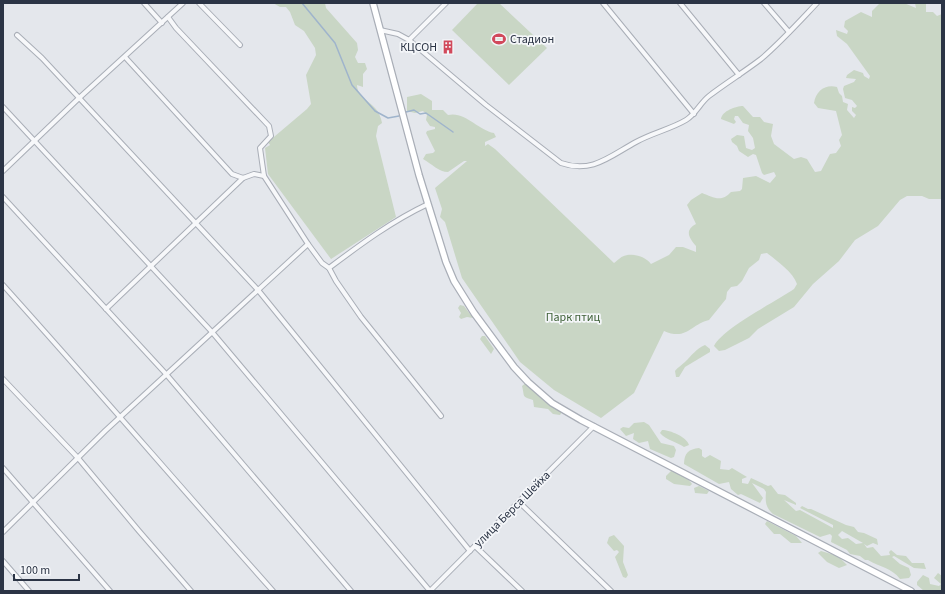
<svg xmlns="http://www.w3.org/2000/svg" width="945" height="594" viewBox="0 0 945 594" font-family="'Source Sans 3',sans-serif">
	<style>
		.green { fill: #c9d6c5; fill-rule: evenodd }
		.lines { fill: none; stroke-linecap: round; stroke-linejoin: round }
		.stream { stroke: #9fb4cc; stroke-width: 1.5 }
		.street-casing { stroke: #a9aeb7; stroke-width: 6 }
		.secondary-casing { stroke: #a9aeb7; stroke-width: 8 }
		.street { stroke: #f7f8fa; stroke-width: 4 }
		.secondary { stroke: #fff; stroke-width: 5.5 }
		.labels { text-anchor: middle; stroke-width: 3.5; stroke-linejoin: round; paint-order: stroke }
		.poi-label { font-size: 12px; fill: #2b3445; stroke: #f4f6f9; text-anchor: start }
		.park-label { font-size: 12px; fill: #3f6138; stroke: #f4f6f9 }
		.street-label { font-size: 12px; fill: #2b3445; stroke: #f4f6f9 }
	</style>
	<rect width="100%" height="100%" fill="#e4e7ec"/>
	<g class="green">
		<path d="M273 3H325L326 8 357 43 358 50 355 57 358 63H365L367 69 363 74V87L357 85C357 96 369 101 375 108 379 112 381 118 382 123L378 126 376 136 396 217 331 259 268 174 265 148 270 145 268 142 307 109 311 104 306 75 316 55 315 48 304 31 295 25 290 12 286 7H280Z"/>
		<polygon points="478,3 499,3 547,48 509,85 452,30"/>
		<path d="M880 3H904L916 8 915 3H926V12H933L937 16 942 14V199H929L922 196H907L900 200 878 226 855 240 839 261 813 284 794 307 758 329 749 338 725 350 719 351 714 346C723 328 775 302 794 289L797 284C793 272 777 261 767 253L761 254 759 260 749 268 742 281 737 286 731 287 727 292 726 299 709 320C691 324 687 341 664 331L634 393 601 418 554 390 520 362 462 278 445 222 440 217 442 209 435 188 467 161H464L448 172C439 172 432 164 423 159L426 154 433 153 435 151 426 133 427 131 435 129V127L430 126 426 120 427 115 423 111 415 113 407 111V97L421 94 432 101V110H443L448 115C465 111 478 130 494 133L496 137 485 142V146L488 144 495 149 614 263C616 262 617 260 619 259 627 251 645 255 651 264L669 255 676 247H683L696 252V246C688 237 685 230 696 224L687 205 691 200 702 193C713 197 721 203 731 192L740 191 742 189 743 178 756 176 770 183 776 176 774 172 764 175 762 173 756 155 753 154 748 157 739 151 737 146 732 142 731 139 737 135 744 136 746 148 752 150 755 148 753 138 748 131 749 125 743 123 738 116H735L734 119 736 122 734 124 721 119C722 111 736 106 743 106L753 117H760L764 122 773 124 771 136 774 144 794 159 801 157 807 159 815 172 821 171 830 154 836 153 841 146 839 140 842 135 836 111 818 108 814 103C816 91 825 84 837 87L839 93 842 96 843 102 848 104 847 110 854 118 856 115 852 111V107L855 108 857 106 852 100 845 98 843 89 844 86 854 82 856 79 846 78 847 75 854 70 863 73 864 76 869 79 870 76 847 44 837 36 836 30 847 34 848 31 844 27 845 21 861 12 872 17V11Z"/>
		<polygon points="460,305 464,306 473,318 467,317 461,319 459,317 461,313 458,308"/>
		<polygon points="482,336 485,336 494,349 491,354 480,339"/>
		<path d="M705 345 710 349V352L685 367 679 377H676L675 371C678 367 682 365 685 362 692 355 696 349 705 345Z"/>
		<path d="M526 383 544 401 562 412 560 415 553 414 548 409 534 407 533 400C521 396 525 397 522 386Z"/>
		<polygon points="644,422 649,425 661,443 674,446 676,450 674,457 671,458 650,449 648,441 639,443 633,439 634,433 626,436 620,429 623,427 629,428 634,423"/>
		<path d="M662 430C670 430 687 437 689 445L684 447C677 442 666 440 660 433Z"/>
		<path d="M699 448 702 450V456L705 458 710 455 721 461 720 469 729 470 732 468 747 477 742 479V483L748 484 751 478 768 486 771 485 778 494 785 495 796 503V505L784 500 796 511 800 510 833 528V525L800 508 802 506 808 509H811L846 525 854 527 858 532 864 533 877 539 878 545 873 543 867 546 864 544 867 548 873 547 881 556 890 555 889 552 891 550 897 555 906 556 912 563H924L926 569 914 568 894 556 892 557 900 564 909 568 911 575 909 578 900 579C892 568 880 567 868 560H865L860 556 850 554 847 550 831 542 832 536 830 534 820 537 773 514C766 508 765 502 766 492L764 489 752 483 763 498 760 503 741 494 738 495 731 489 729 482 719 484 684 464C684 453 689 449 699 448ZM842 531 863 543 856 544 848 538 842 539 838 535Z"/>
		<path d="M671 471C677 471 689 479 692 484L690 486 674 484 666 479V476Z"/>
		<polygon points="699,486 709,491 707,494 695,493 694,488"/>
		<polygon points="767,521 796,536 802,543 791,543 780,534 774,534 765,524"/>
		<polygon points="614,535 624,546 623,562 628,575 626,578 623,577 615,557 619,552 617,550 614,551 607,543 609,537"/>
		<polygon points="821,551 838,556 847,565 839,568 827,562 818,553"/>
		<polygon points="938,573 942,576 942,591 924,591 917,585 917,582 923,575 929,578 930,584 939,586 941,584 934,578"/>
	</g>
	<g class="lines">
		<g class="stream">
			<polyline points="302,3 335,43 352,85 375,111 388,118 399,116"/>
			<polyline points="406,112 414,110 420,114 426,113 453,132"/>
		</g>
		<g class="street-casing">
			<g id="street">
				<polyline points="144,3 162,23"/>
				<polyline points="199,3 240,45"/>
				<polyline points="603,3 694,114"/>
				<polyline points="680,3 739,75"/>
				<polyline points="764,3 789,32"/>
				<polyline points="168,17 176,28 269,126 271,136 260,148 264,176 308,244 322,263 329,268 336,281 361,317 441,416"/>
				<polyline points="380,30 398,34 409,40 446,3"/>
				<polyline points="17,35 42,58 258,290 470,551"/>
				<path d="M409 40 486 105 561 163C592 174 610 156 636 142 652 133 671 129 686 120 696 114 700 103 709 96 726 83 744 72 761 59 781 42 799 22 817 3"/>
				<polyline points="125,57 232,174 243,178 254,174 264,176"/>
				<polyline points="3,107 212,332 430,591"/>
				<polyline points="3,171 78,99 183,3"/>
				<polyline points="3,197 166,374 351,591"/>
				<path d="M329 268C361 244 392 221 428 204"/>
				<path d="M3 285C94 386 182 489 273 591"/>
				<polyline points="106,309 243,178"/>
				<polyline points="3,379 78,458 139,531 191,591"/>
				<polyline points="3,468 110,591"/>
				<polyline points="519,502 611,591"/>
				<polyline points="3,532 105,431 308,244"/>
				<polyline points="475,546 522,591"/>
				<polyline points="3,561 29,591"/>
				<polyline points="430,591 594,426"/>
			</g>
		</g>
		<g class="secondary-casing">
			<polyline id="secondary" points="373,3 419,175 446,262 454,281 474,313 514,367 528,382 552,403 581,420 911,591"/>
		</g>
		<use href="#street" class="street"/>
		<use href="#secondary" class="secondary"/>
	</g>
	<defs>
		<g id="stadium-bare" transform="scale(1.08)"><path d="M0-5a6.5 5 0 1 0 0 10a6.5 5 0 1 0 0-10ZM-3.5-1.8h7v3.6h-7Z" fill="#d1495b" stroke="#f4f6f9" stroke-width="2.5" paint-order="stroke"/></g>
		<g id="building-bare" transform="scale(1.08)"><path d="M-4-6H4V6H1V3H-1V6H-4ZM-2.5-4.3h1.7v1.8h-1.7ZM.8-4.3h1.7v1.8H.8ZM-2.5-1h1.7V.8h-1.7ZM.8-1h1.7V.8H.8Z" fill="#d1495b" stroke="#f4f6f9" stroke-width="2.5" paint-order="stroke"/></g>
	</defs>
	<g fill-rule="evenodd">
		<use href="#stadium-bare" x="499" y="39"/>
		<use href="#building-bare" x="448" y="47"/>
	</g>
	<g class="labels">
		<g class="poi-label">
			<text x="510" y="43">Стадион</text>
			<text x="437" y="51" text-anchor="end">КЦСОН</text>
		</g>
		<g class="park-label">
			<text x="573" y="321">Парк птиц</text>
		</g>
		<g class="street-label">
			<text transform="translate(512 509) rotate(-45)" y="4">улица Берса Шейха</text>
		</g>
	</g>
	<rect width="945" height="594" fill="none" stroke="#2b3445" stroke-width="8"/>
	<path d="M14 574v6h65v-6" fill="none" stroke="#2b3445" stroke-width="2"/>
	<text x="20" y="574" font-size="12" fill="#2b3445" stroke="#f4f6f9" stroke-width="3" paint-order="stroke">100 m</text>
</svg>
